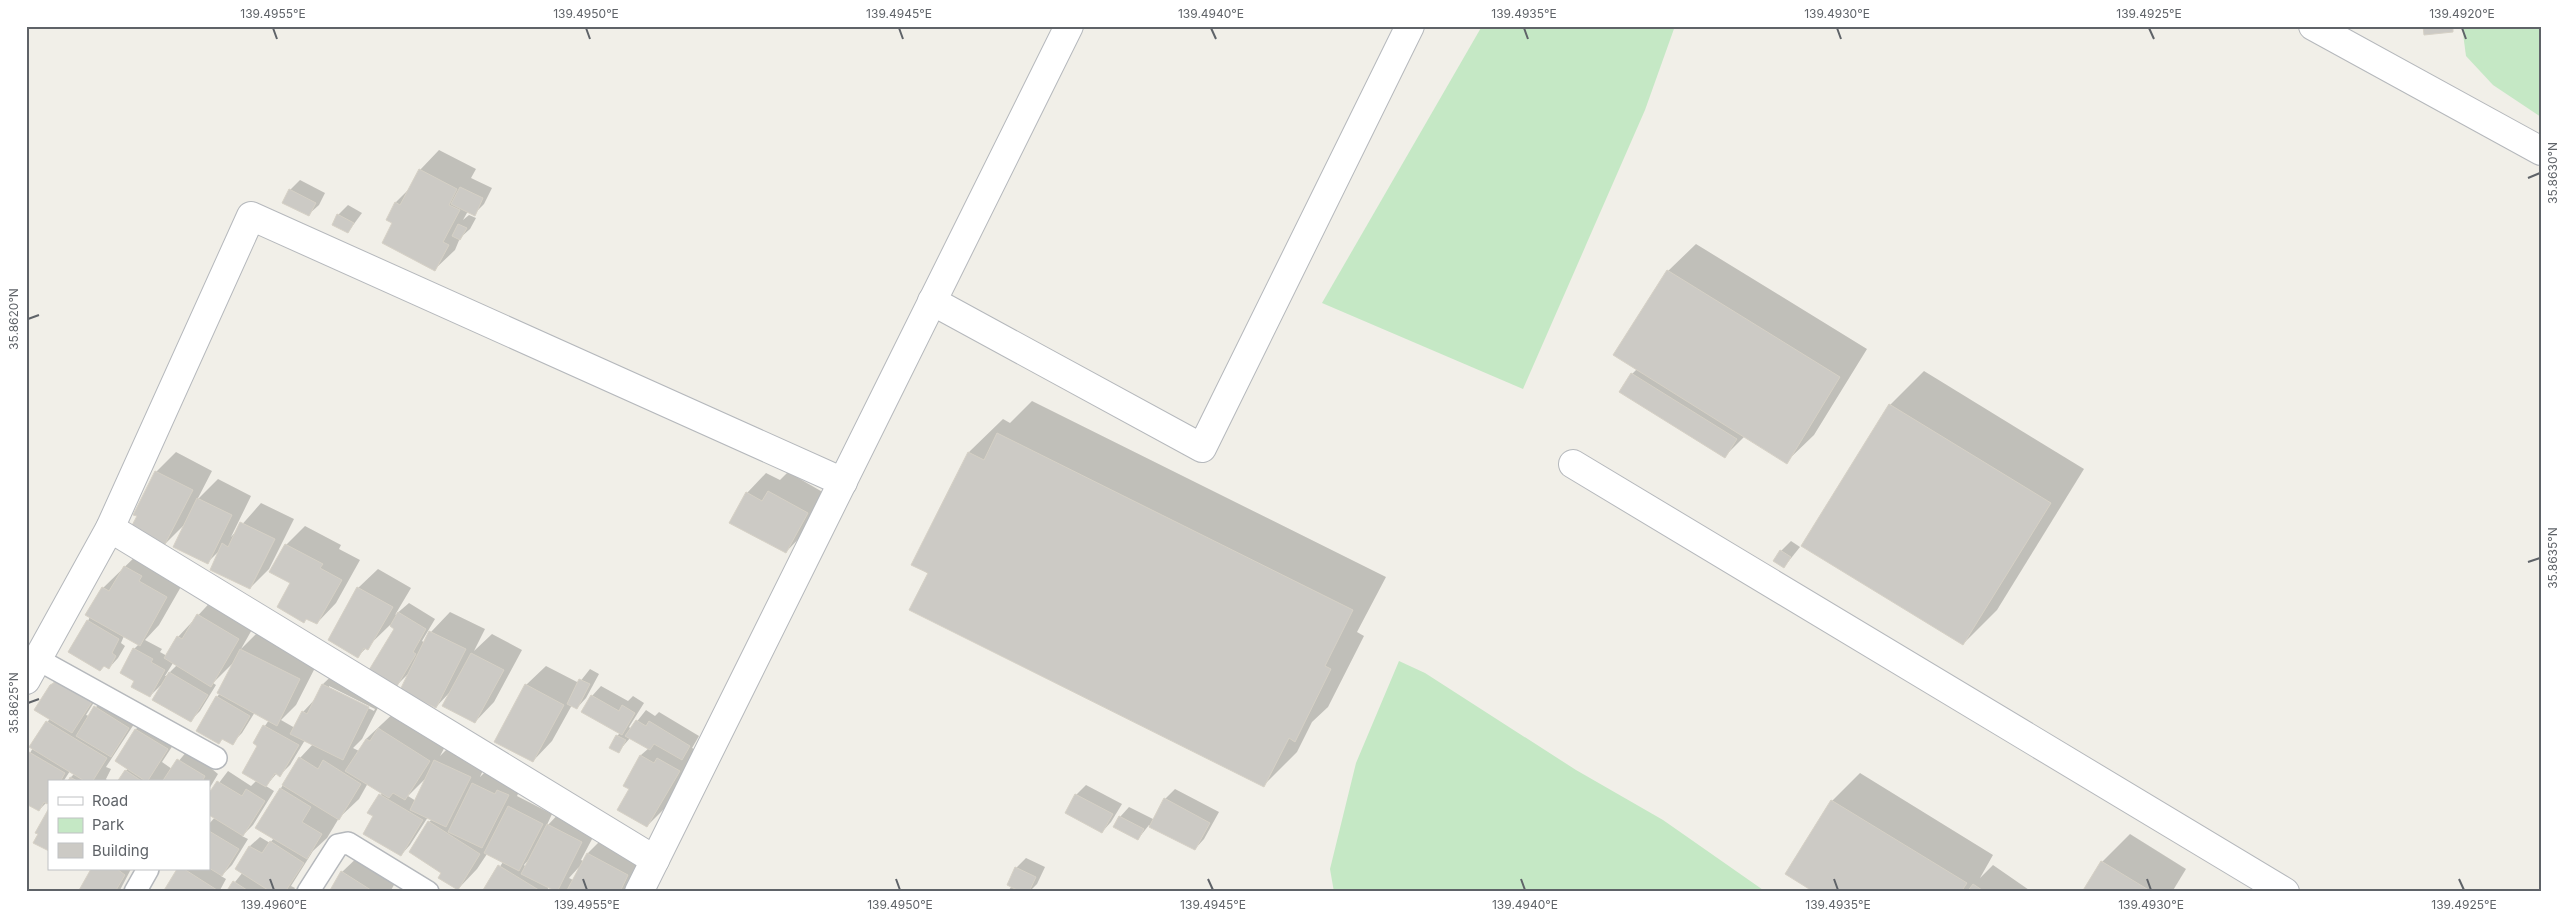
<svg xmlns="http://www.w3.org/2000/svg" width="2567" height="918" viewBox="0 0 2567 918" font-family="Inter,sans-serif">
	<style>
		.green { fill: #c5e8c5 }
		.shadow { fill: #0003; fill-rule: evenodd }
		.building { fill: #cccac5; stroke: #d6d1c6 }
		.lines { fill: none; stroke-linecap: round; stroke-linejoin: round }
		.service-casing { stroke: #b5b8bc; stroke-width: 24 }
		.minor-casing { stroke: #b5b8bc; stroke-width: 30 }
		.tertiary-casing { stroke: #b5b8bc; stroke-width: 30 }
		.service { stroke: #fff; stroke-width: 21 }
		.minor { stroke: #fff; stroke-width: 28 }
		.tertiary { stroke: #fff; stroke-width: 28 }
		.ticks { fill: none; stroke: #5f6368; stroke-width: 2 }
		.neatline { fill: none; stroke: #5f6368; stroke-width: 2 }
		.ticks-label { font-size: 12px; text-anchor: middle; fill: #5f6368 }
	</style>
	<rect width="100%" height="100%" fill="#f1efe8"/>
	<g class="green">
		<polygon points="1482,26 1675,26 1645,110 1523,389 1322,303"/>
		<polygon points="2462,26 2541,26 2541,117 2493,85 2466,56"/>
		<polygon points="1399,661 1425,673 1576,770 1663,820 1766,892 1334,892 1330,869 1356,763"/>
	</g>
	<g class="shadow">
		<polygon points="439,150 476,169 471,178 492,188 484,204 474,214 468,211 463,220 469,215 476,218 470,229 460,238 455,250 435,269 394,222 396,202 411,187 420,170"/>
		<polygon points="300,180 325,193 319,205 309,214 290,190"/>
		<polygon points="348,205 362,213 348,232 338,215"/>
		<polygon points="1696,244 1867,349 1814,435 1786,462 1745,436 1724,457 1632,374 1637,369 1668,271"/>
		<polygon points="1924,371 2084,469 1997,610 1963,644 1803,545 1890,405"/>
		<polygon points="1032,401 1386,577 1357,632 1364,636 1328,707 1312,722 1297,752 1264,785 913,564 969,452 1003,419 1010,423"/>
		<polygon points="176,452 212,471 197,500 218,479 251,496 231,537 261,503 294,519 269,569 250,588 220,550 208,562 186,523 164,545 139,515 134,514 156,472"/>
		<polygon points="788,472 826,494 805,532 786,552 747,493 766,473 780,480"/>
		<polygon points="305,526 341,545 339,549 360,560 336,603 317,623 307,618 304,621 292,583 286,545"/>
		<polygon points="1791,541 1800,547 1784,567 1781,551"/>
		<path d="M144 548 186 578 159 625 145 640 162 649 160 652 167 656 178 637 217 595 258 619 241 649 260 630 319 660 296 705 281 720 295 728 303 712 316 698 323 684 343 665 388 688 362 739 353 748 359 751 366 739 398 709 448 741 440 756 455 741 489 757 480 777 493 764 527 775 517 796 552 814 546 827 567 805 601 822 581 860 583 861 588 853 607 834 647 855 628 892H553L555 890 549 887 546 892H489L485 889 503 862 487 854 477 869 458 889 443 872 429 822 432 819 428 817 410 845 401 855 375 815 382 792 368 783 359 799 339 818 327 838 313 851 291 886 295 888 292 892H227L243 872 236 868 250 846 260 837 270 843 274 838 281 788 300 758 313 744 305 740 290 765 280 775 277 773 266 786 274 791 253 825 242 836 248 839 232 865 221 876 226 879 219 892H164L178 869H209V824L215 817 209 813V796L228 771 251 786 257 780 259 745 254 742 269 720 255 712 242 733 232 743 223 738 219 743 217 697 220 693 233 663 213 683 216 685 200 711 190 721 163 683 150 696 135 680 134 649 139 644 124 636 121 643 125 646 118 658 109 668 88 621 103 588ZM173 663 177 665 166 676H165ZM329 686 375 709 374 711 329 688ZM428 776 416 801 408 796ZM530 858 526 867 524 865ZM579 867 573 880 569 878Z"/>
		<polygon points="378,569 411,588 395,615 409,603 435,619 422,641 425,643 431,632 450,612 485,629 474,651 492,634 522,650 494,702 475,722 450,692 436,707 410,672 397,685 395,628 390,625 358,656 358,588"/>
		<polygon points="546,666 579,683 590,669 599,674 586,698 577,708 572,705 552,741 533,761 526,685"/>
		<polygon points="61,675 101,691 86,715 89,716 104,697 138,718 106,767 111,769 106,779 108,782 66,782 75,773 70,771 63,782 49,782 49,800 39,810 26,760 50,718 51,685"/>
		<polygon points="601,686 628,701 633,696 644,703 629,727 631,729 646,710 655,716 659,712 699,736 692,748 698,751 667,806 647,826 631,788 625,785 641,755 649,748 630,738 618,752 617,736 620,733 592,696"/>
		<polygon points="146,720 177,739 162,762 172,769 188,750 214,766 212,769 218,774 209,789 209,782 118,782 128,768 116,760 136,729"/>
		<polygon points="1860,773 1993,855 1980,878 1993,865 2032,892 1816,892 1787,874 1832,801"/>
		<polygon points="1086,785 1122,804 1111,822 1102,832 1067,813 1076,795"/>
		<polygon points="1175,789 1219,812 1204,839 1195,849 1149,825 1138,839 1120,817 1129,807 1155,820 1165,799"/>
		<polygon points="2130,834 2186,869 2172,892 2083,892 2102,862"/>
		<polygon points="362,853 399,876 390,892 330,892 342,872"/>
		<polygon points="1026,858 1045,867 1037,884 1029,892 1007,892 1012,886 1016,868"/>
		<polygon points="92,869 131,869 119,892 79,892"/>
	</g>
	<g class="building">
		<polygon points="2423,26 2453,26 2453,32 2424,35"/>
		<polygon points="419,169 457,189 449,205 460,210 443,242 449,245 435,271 382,243 392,223 386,220 395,202 400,205"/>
		<polygon points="460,187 483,198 475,216 451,204"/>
		<polygon points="289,189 316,203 309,216 282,203"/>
		<polygon points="337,214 354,223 348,233 332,225"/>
		<polygon points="458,224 467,228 460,240 452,236"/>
		<polygon points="1667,270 1840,377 1787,464 1613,355"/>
		<polygon points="1631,373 1737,439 1725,458 1619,392"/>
		<polygon points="1889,404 2051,503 1963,645 1801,546"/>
		<polygon points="997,433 1353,610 1325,666 1331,669 1295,742 1289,738 1264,787 909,610 928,573 911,565 968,452 984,460"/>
		<polygon points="155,471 193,490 164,546 130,529 137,516 133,515"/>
		<polygon points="768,491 808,513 786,553 729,523 746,492 762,501"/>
		<polygon points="197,498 232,515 208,564 173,547"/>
		<polygon points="240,522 275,539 250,589 210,570 222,543 228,547"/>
		<polygon points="285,544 323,564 320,568 342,580 317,624 306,619 304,623 277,607 290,583 269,572"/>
		<polygon points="1780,550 1791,557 1784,568 1773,561"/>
		<polygon points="124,566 142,576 139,581 167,597 140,646 85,615 102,587 109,591"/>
		<polygon points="357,587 393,607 368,650 364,648 358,658 328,640"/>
		<polygon points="398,612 426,629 413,652 416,654 397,686 369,670 394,629 390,626"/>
		<polygon points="197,614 239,639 211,687 164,658 177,636 182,639"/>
		<polygon points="87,620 119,639 112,653 116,656 109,669 104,666 100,671 68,652"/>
		<polygon points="429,631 466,649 436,708 400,690"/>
		<polygon points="133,648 153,659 151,662 165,670 150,697 131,687 134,681 120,673"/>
		<polygon points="240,649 300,679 277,726 217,693"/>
		<polygon points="471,653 504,670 475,723 442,706"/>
		<polygon points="169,672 208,695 191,722 152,700"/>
		<polygon points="579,679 590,684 577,709 567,704"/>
		<polygon points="58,681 92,702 72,733 34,710 50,685"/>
		<polygon points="322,684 369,707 343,760 290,734 302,711 307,714"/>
		<polygon points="525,684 564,705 533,762 494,742"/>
		<polygon points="591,695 619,711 622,705 635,713 622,735 581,712"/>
		<polygon points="216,696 250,716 233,745 222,739 219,744 196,731"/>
		<polygon points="94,706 129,728 111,757 76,736"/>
		<polygon points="636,720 646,726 649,721 690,746 682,760 654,744 650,750 625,736"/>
		<polygon points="46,721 107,758 92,782 86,782 29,747"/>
		<polygon points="263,725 299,745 280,777 275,773 266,787 242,773 257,746 253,743"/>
		<polygon points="378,728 430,761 405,800 393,793 389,798 345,771 366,739 370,741"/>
		<polygon points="135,729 168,749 147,782 115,761"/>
		<polygon points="616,735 626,740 619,753 609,748"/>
		<polygon points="29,752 65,773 60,782 49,782 49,801 47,804 44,802 39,811 26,804 26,757"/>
		<polygon points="640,755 654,763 657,758 680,771 647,827 617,810 629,789 623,786"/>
		<polygon points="299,757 318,769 323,760 361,784 339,820 282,785"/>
		<polygon points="177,759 205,776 203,780 206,782 162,782"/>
		<polygon points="434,760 471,777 446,827 410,810"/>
		<polygon points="125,770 143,782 117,782"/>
		<polygon points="70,777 79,782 68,782"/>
		<polygon points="217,781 242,796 246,789 265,801 243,836 209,815 209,793"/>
		<polygon points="472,783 495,794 497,790 509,795 482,848 448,832"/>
		<polygon points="280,788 311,807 302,822 322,834 307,859 255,828"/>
		<polygon points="379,794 423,820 401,856 363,834 373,816 367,813"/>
		<polygon points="1075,794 1113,814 1102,833 1065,813"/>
		<polygon points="1164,798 1210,823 1195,850 1149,827"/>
		<polygon points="1831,800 1967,883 1961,892 1814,892 1785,874"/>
		<polygon points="508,806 543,824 519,871 484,853"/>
		<polygon points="49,808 49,851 33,843 38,834 35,833"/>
		<polygon points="1119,816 1144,829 1138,840 1113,827"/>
		<polygon points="428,821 480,854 458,890 438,878 441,873 409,852"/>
		<polygon points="547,824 582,842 557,892 521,874"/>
		<polygon points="209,831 239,849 222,876 209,868"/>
		<polygon points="270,841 304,863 285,892 271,892 235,869 249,846 262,853"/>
		<polygon points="587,853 628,875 620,892 566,892"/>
		<polygon points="2101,861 2152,892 2082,892"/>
		<polygon points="498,865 542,892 486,892 483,890"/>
		<polygon points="1015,867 1036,877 1029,892 1021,892 1007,885"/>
		<polygon points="91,869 117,869 125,875 115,892 78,892"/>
		<polygon points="177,869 184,869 217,890 216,892 163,892"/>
		<polygon points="341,871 374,892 329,892"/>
		<polygon points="233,881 250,892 226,892"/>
		<polygon points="1973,884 1985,892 1967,892"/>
	</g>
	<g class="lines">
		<g class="service-casing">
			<g id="service">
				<polyline points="39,660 216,758"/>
				<polyline points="135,892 148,869"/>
				<polyline points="308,892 338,845 348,843 428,892"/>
			</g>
		</g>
		<g class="minor-casing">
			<g id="minor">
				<polyline points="932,301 1202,448 1410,26"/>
				<polyline points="1573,464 2285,892"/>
				<polyline points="110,528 655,860"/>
				<polyline points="26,680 110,528 251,216 843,482"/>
				<polyline points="639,892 1069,26"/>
			</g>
		</g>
		<g class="tertiary-casing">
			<polyline id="tertiary" points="2313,26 2541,151"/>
		</g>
		<use href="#service" class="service"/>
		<use href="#minor" class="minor"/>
		<use href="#tertiary" class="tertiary"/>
	</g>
	<path class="ticks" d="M273 28 277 39M586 28 590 39M899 28 903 39M1211 28 1216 39M1524 28 1528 39M1837 28 1841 39M2149 28 2154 39M2462 28 2466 39M2528 178 2540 173M28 319 39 315M2528 562 2540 558M28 703 39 699M270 879 274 890M583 879 587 890M896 879 900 890M1208 879 1213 890M1521 879 1525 890M1834 879 1838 890M2147 879 2151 890M2459 879 2464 890"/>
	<rect width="2567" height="918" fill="none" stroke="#ffffff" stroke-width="55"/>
	<rect x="48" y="780" width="162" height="90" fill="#ffffff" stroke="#bfc1c3"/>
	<rect x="58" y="797" width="25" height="8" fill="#ffffff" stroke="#bfc1c3"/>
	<text x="92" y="806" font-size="15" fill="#5f6368">Road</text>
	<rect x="58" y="818" width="25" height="15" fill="#c5e8c5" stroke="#bfc1c3"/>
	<text x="92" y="830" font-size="15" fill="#5f6368">Park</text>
	<rect x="58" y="843" width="25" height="15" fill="#cccac5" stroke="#bfc1c3"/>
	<text x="92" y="856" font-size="15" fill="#5f6368">Building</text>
	<rect x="28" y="28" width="2512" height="862" class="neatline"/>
	<g class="ticks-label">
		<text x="273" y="18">139.4955°E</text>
		<text x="586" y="18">139.4950°E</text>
		<text x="899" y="18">139.4945°E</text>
		<text x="1211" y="18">139.4940°E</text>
		<text x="1524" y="18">139.4935°E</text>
		<text x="1837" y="18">139.4930°E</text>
		<text x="2149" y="18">139.4925°E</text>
		<text x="2462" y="18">139.4920°E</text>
		<text transform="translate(2553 173) rotate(-90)" y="4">35.8630°N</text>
		<text transform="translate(14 319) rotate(-90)" y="4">35.8620°N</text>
		<text transform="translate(2553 558) rotate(-90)" y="4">35.8635°N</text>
		<text transform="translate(14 703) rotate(-90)" y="4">35.8625°N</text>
		<text x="274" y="909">139.4960°E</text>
		<text x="587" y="909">139.4955°E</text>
		<text x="900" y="909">139.4950°E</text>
		<text x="1213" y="909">139.4945°E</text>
		<text x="1525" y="909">139.4940°E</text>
		<text x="1838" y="909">139.4935°E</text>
		<text x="2151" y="909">139.4930°E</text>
		<text x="2464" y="909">139.4925°E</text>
	</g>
</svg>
